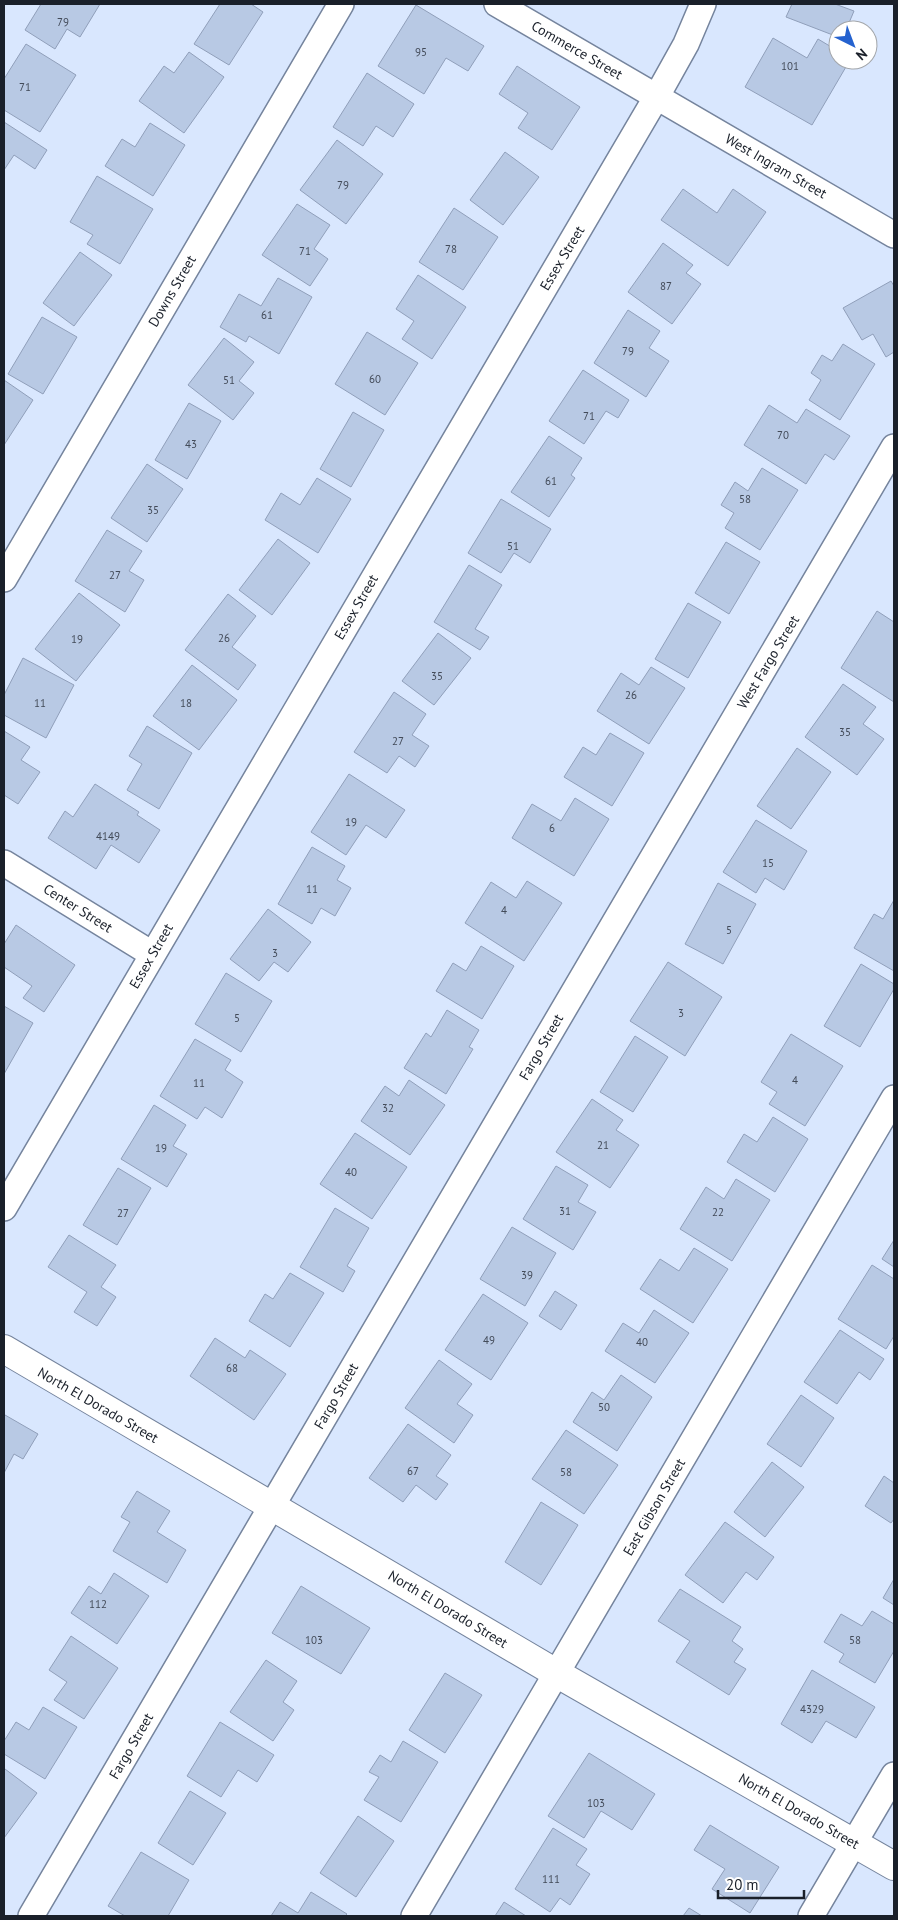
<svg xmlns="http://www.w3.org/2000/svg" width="898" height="1920" viewBox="0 0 898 1920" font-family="'PT Sans',sans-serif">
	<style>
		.building { fill: #b8c9e4; stroke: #909fba }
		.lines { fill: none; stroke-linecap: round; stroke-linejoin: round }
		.minor-casing { stroke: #75849d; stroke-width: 28 }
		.secondary-casing { stroke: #75849d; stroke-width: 30 }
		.minor { stroke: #fff; stroke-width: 25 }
		.secondary { stroke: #fff; stroke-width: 28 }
		.labels { text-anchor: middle; stroke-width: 4; stroke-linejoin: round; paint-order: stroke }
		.number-label { font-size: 11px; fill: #424a58 }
		.street-label { font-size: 14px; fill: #1a202a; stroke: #fff }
	</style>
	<rect width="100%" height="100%" fill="#d9e7fe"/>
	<g class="building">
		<polygon points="41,4 100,4 80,37 67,29 55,49 25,30"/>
		<polygon points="220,4 251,4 263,12 229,65 194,44"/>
		<polygon points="792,4 835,4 854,11 846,30 838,30 838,37 786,17"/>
		<polygon points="416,5 484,46 468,71 446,58 424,94 378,66"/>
		<polygon points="773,38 807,58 818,39 838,51 838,60 850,60 812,125 745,87"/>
		<polygon points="26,44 76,75 40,132 4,110 4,79"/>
		<polygon points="189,52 224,77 184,133 139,101 164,66 174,73"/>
		<polygon points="517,66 580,107 552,150 518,128 528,113 499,94"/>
		<polygon points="367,73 414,104 393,137 376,126 363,146 333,127"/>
		<polygon points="4,122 47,150 35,169 14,155 4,170"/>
		<polygon points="150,123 185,145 153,196 105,166 122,139 135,147"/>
		<polygon points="337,140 383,174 346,224 300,190"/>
		<polygon points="505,152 539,177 503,225 470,200"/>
		<polygon points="97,176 153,209 120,264 87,244 93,235 70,222"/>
		<polygon points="683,189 717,213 733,189 766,212 728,266 661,220"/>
		<polygon points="297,204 330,225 314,249 328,259 310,286 262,255"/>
		<polygon points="454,208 498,237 463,290 419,262"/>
		<polygon points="663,243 693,265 686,273 701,284 672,324 628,292"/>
		<polygon points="80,252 112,275 74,326 43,303"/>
		<polygon points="418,275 466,307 432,359 402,339 414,321 396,309"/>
		<polygon points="278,278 312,297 279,354 249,336 246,342 220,327 239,294 261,306"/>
		<polygon points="891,281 894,286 894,352 886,357 873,334 862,340 843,308"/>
		<polygon points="628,310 660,331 649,348 669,361 646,397 594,363"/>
		<polygon points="42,317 77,337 43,394 8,374"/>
		<polygon points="367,332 418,363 385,415 335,384"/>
		<polygon points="224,338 254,362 239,381 254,393 233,420 188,385"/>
		<polygon points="843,344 875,364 840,420 809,400 821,380 811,373 822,355 832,361"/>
		<polygon points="583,370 629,400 618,418 606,411 584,444 549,421"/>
		<polygon points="4,380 33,400 4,445"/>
		<polygon points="189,403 221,421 187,479 155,460"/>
		<polygon points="769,405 797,423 806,409 850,436 834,460 825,454 806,484 744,445"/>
		<polygon points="353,412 384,430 351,487 320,469"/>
		<polygon points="549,436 582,458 571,475 575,478 549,517 511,492"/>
		<polygon points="147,464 183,489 147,542 111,518"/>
		<polygon points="762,468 798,490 760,550 725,528 734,513 721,505 735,482 748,491"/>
		<polygon points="317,478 351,499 318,553 265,520 281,493 300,505"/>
		<polygon points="501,499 551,529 530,563 514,553 501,573 468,553"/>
		<polygon points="107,530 142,551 129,571 144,580 125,612 75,581"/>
		<polygon points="278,539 310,563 272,615 239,590"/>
		<polygon points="726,542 760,562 729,614 695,593"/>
		<polygon points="469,565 502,585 475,629 489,637 480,650 434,622"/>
		<polygon points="79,593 120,625 76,681 35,649"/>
		<polygon points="228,594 256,616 232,647 256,665 238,690 185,650"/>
		<polygon points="688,603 721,622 688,678 655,659"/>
		<polygon points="877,611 894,622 894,702 841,668"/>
		<polygon points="438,633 471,658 434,705 402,681"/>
		<polygon points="23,658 74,685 46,738 4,715 4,695"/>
		<polygon points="192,665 237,700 199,750 153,716"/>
		<polygon points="651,667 685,688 649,744 597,711 621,673 639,685"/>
		<polygon points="843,684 876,707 863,724 884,739 857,775 805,737"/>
		<polygon points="394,692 426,714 412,735 429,746 415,767 399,756 387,773 354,752"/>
		<polygon points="147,726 192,753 159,809 127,790 142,764 129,756"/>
		<polygon points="4,731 30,747 21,760 40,772 18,804 4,795"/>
		<polygon points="610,733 644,753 612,806 564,777 583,747 596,755"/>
		<polygon points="797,748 831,772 791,829 757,806"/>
		<polygon points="349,774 405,810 386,838 366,825 346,855 311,832"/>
		<polygon points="95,784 139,812 137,815 160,830 139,863 111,845 96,869 48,838 65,811 73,817"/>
		<polygon points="575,798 609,819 574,876 512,838 532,804 561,821"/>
		<polygon points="756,820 807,851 784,890 765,878 756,893 723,872"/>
		<polygon points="312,847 345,866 337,880 351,888 335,916 321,908 312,924 278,904"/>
		<polygon points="527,881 562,903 524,961 465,923 491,882 516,898"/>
		<polygon points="718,883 756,904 723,964 685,944"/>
		<polygon points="894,900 894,971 854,948 874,914 883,919"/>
		<polygon points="268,909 311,942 288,972 274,962 259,981 230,959"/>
		<polygon points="16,925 75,965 44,1012 23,998 32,986 4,967 4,944"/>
		<polygon points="481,946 514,966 482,1019 436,991 453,963 466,971"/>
		<polygon points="668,962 722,997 685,1056 630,1021"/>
		<polygon points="861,964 894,984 894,989 860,1047 824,1026"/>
		<polygon points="226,973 272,1001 241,1052 195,1024"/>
		<polygon points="4,1006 33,1023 4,1074"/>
		<polygon points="447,1010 479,1030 469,1047 473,1049 446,1094 404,1068 426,1033 431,1037"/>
		<polygon points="791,1034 843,1066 805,1126 769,1104 777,1092 761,1082"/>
		<polygon points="635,1036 668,1057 633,1112 600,1092"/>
		<polygon points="195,1039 231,1060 225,1070 243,1082 222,1118 205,1107 197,1119 160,1096"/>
		<polygon points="409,1080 445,1105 410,1155 361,1121 385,1086 399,1096"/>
		<polygon points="592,1099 623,1120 616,1130 639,1145 610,1188 556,1152"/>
		<polygon points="154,1105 186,1125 173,1146 187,1154 167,1187 121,1159"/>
		<polygon points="773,1117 808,1139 775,1192 727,1162 744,1134 757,1142"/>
		<polygon points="355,1133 407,1167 372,1219 320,1184"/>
		<polygon points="556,1166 588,1185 578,1202 596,1212 573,1250 523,1219"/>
		<polygon points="118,1168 151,1188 117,1245 83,1225"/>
		<polygon points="736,1179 770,1200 732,1261 680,1229 706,1187 724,1199"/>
		<polygon points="335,1208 369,1228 347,1266 355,1271 343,1292 300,1267"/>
		<polygon points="512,1227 556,1253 525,1306 480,1279"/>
		<polygon points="69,1235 116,1265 101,1287 116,1297 97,1326 74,1312 87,1292 48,1267"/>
		<polygon points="894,1240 894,1267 882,1259"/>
		<polygon points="694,1248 728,1269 693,1323 640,1289 660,1259 679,1271"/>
		<polygon points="872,1265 894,1279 894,1336 886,1349 838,1319"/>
		<polygon points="290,1273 324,1293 290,1347 249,1321 265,1294 273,1299"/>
		<polygon points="555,1291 577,1305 561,1330 539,1316"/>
		<polygon points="483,1294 528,1323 491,1380 445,1350"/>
		<polygon points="654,1310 689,1333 655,1383 605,1351 623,1323 639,1333"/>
		<polygon points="840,1330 884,1359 870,1380 859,1372 837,1404 804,1382"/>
		<polygon points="215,1338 245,1358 250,1350 286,1374 254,1420 190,1376"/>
		<polygon points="439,1360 472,1384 457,1404 473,1415 454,1443 405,1408"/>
		<polygon points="621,1375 652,1397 617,1451 573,1422 592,1392 604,1400"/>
		<polygon points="801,1395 834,1418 801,1467 767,1444"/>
		<polygon points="5,1415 38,1434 23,1459 14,1454 4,1473 4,1418"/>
		<polygon points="408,1424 451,1455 436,1476 448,1484 436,1500 416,1485 403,1502 369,1478"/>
		<polygon points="566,1430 618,1465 584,1514 532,1479"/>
		<polygon points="772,1462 804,1487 765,1537 734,1512"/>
		<polygon points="884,1476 894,1483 894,1519 891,1523 865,1506"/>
		<polygon points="137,1491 170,1511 157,1532 186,1550 167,1583 113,1551 130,1522 121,1517"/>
		<polygon points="541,1502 578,1525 541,1585 505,1562"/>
		<polygon points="725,1522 774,1557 757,1580 746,1572 723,1603 685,1575"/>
		<polygon points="114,1573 149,1596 117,1644 71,1613 89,1586 101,1594"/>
		<polygon points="894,1579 894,1605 883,1598"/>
		<polygon points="301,1586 370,1628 341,1674 272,1633"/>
		<polygon points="680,1589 741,1627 732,1641 743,1649 734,1662 746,1669 729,1695 676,1662 690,1641 658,1621"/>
		<polygon points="872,1611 894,1624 894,1651 875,1683 839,1662 844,1654 824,1642 841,1614 862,1626"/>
		<polygon points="71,1636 118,1668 84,1719 54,1700 67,1682 49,1670"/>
		<polygon points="266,1660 297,1681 283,1702 294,1710 273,1741 230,1712"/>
		<polygon points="812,1670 875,1707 856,1738 826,1721 812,1743 781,1724"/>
		<polygon points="445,1673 482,1695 445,1753 409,1730"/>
		<polygon points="43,1707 77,1727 45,1779 4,1754 4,1741 16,1722 29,1730"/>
		<polygon points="220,1722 274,1755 257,1782 238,1770 221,1797 187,1776"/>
		<polygon points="403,1741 438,1762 401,1822 364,1800 379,1777 369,1772 380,1755 391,1762"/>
		<polygon points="589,1753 655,1794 632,1830 601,1811 584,1838 548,1816"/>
		<polygon points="5,1769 37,1793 4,1838 4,1770"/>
		<polygon points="190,1791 226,1813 193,1865 158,1843"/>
		<polygon points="358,1816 394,1841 356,1897 320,1873"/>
		<polygon points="710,1825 779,1867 750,1913 712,1889 725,1869 694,1850"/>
		<polygon points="553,1828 587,1849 576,1865 590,1874 570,1905 560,1898 550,1912 515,1889"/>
		<polygon points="141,1852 189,1880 168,1916 125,1916 108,1906"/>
		<polygon points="311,1892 347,1914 345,1916 271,1916 280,1902 298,1913"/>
		<polygon points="504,1902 526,1916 495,1916"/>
		<polygon points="689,1908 702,1916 683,1916"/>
	</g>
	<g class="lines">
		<g class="minor-casing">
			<g id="minor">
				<polyline points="497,4 894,235"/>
				<polyline points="4,579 341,4"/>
				<polyline points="4,863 152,954"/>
				<polyline points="4,1208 657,96 686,44 703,4"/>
				<polyline points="31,1916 894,447"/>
				<polyline points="414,1916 894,1098"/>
				<polyline points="811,1916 894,1775"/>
			</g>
		</g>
		<g class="secondary-casing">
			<polyline id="secondary" points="4,1349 556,1673 894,1866"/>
		</g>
		<use href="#minor" class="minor"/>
		<use href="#secondary" class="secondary"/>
	</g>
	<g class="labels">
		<g class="number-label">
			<text x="63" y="26">79</text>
			<text x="421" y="56">95</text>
			<text x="790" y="70">101</text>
			<text x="25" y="91">71</text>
			<text x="343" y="189">79</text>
			<text x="451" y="253">78</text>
			<text x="305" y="255">71</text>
			<text x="666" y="290">87</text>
			<text x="267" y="319">61</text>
			<text x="628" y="355">79</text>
			<text x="375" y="383">60</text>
			<text x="229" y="384">51</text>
			<text x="589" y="420">71</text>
			<text x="783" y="439">70</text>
			<text x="191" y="448">43</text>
			<text x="551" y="485">61</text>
			<text x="745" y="503">58</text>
			<text x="153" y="514">35</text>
			<text x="513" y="550">51</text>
			<text x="115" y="579">27</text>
			<text x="224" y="642">26</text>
			<text x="77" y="643">19</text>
			<text x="437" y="680">35</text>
			<text x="631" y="699">26</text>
			<text x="40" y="707">11</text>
			<text x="186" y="707">18</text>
			<text x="845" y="736">35</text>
			<text x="398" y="745">27</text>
			<text x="351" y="826">19</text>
			<text x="552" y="832">6</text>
			<text x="108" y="840">4149</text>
			<text x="768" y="867">15</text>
			<text x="312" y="893">11</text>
			<text x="504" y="914">4</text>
			<text x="729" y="934">5</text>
			<text x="275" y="957">3</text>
			<text x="681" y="1017">3</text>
			<text x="237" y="1022">5</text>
			<text x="795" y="1084">4</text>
			<text x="199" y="1087">11</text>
			<text x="388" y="1112">32</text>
			<text x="603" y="1149">21</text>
			<text x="161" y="1152">19</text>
			<text x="351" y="1176">40</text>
			<text x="565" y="1215">31</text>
			<text x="718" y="1216">22</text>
			<text x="123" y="1217">27</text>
			<text x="527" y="1279">39</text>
			<text x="489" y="1344">49</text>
			<text x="642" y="1346">40</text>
			<text x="232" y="1372">68</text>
			<text x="604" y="1411">50</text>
			<text x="413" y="1475">67</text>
			<text x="566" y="1476">58</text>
			<text x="98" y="1608">112</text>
			<text x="314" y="1644">103</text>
			<text x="855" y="1644">58</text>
			<text x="812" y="1713">4329</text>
			<text x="596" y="1807">103</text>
			<text x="551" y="1883">111</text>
		</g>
		<g class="street-label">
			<text transform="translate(577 50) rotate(30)" y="5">Commerce Street</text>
			<text transform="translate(776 166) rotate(30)" y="5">West Ingram Street</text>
			<text transform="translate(562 258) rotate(-59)" y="5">Essex Street</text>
			<text transform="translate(172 291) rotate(-60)" y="5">Downs Street</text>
			<text transform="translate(356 607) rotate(-60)" y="5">Essex Street</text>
			<text transform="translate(768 662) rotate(-59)" y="5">West Fargo Street</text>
			<text transform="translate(78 908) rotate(32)" y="5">Center Street</text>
			<text transform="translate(151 956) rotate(-60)" y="5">Essex Street</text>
			<text transform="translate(541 1047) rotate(-60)" y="5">Fargo Street</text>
			<text transform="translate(336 1396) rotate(-60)" y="5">Fargo Street</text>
			<text transform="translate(98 1405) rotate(30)" y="5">North El Dorado Street</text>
			<text transform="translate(654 1507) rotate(-60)" y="5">East Gibson Street</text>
			<text transform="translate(448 1609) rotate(31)" y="5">North El Dorado Street</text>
			<text transform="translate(131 1746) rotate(-60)" y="5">Fargo Street</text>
			<text transform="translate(799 1811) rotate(30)" y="5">North El Dorado Street</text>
		</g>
	</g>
	<rect width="898" height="1920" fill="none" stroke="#1a202a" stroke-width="10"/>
	<g transform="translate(853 45) rotate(138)"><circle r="24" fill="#ffffff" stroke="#a3a6aa"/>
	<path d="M0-4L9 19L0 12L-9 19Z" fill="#2562cf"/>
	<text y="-8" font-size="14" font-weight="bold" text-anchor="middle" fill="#1a202a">N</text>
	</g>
	<path d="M718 1890v8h86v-8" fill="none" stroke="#1a202a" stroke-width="2.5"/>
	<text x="726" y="1890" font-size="15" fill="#1a202a" stroke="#ffffff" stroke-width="4" paint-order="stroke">20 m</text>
</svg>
